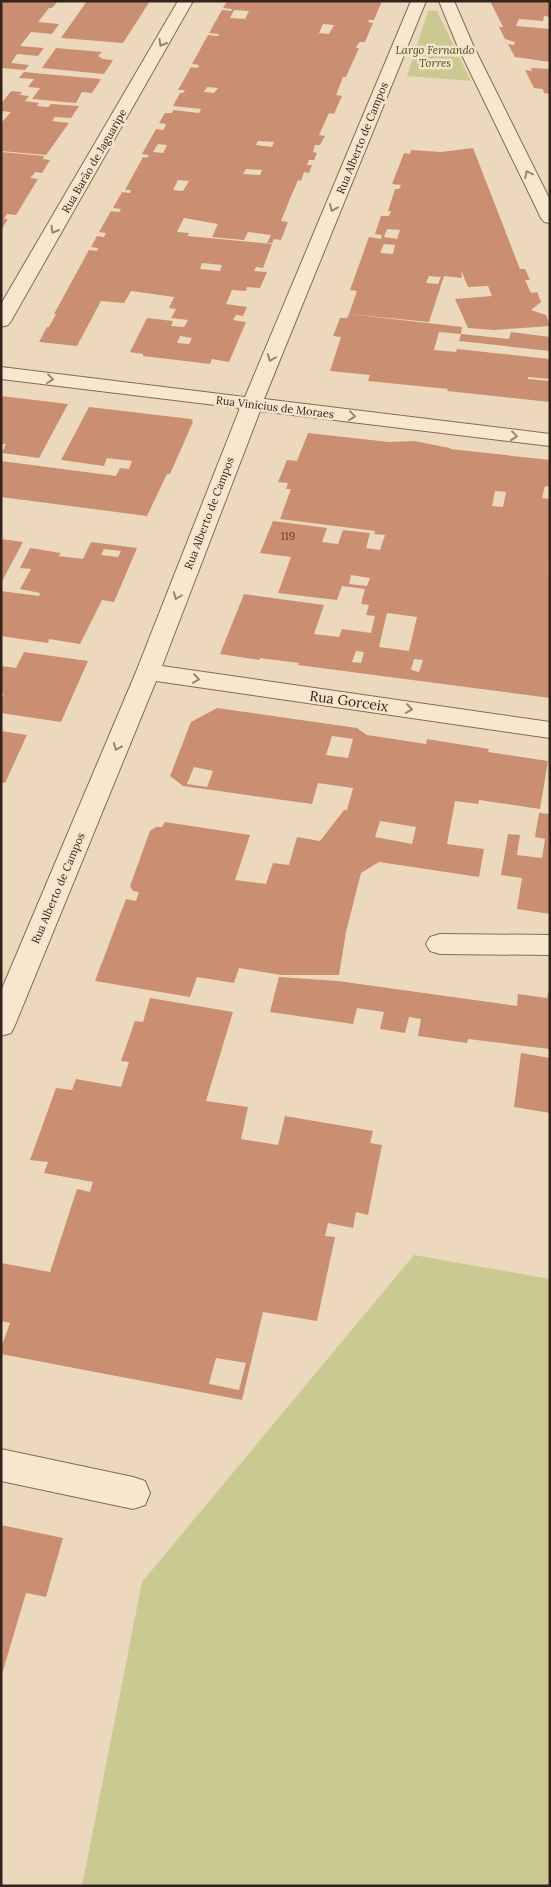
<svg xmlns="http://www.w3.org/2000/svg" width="551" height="1887" viewBox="0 0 551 1887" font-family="Lora,serif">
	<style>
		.green { fill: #c9c991 }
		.building { fill: #ca8e73; fill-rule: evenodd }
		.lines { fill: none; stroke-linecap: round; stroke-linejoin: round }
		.minor-casing { stroke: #836a57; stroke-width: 2 }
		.minor { fill: #f8e7cf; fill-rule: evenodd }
		.oneway { stroke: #968675 }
		.labels { text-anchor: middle; stroke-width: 5; stroke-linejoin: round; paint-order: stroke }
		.far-park-label { font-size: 11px; font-style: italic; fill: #484f22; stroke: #f4e4cc }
		.far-street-label { font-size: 11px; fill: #33241b; stroke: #f4e4cc }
		.number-label { font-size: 11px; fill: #593e31 }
		.street-label { font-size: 14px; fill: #33241b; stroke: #f4e4cc }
	</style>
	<rect width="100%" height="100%" fill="#ecd9bd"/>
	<g class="green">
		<polygon points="428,11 437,11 471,81 407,76"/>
		<polygon points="414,1255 550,1279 550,1886 82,1886 142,1582"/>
	</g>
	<g class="building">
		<polygon points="4,1 58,1 52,8 49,8 38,22 59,24 52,34 31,32 20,46 44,48 38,56 17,54 11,63 29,65 25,70 1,68 1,4"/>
		<polygon points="87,1 150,1 123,43 61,38"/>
		<path d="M227 1H382L374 20H369L368 22 373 23 365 42H360L358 44 356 48H359L346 77H343L336 95 342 96 334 114 329 113 319 135 325 136 320 145H315L313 152 317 153 314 160H309L307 165H312L309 173 304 172 301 181 298 180 290 199 281 221 288 222 281 240 274 239 272 243H267L271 235 248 232 244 240 212 237 218 224 184 218 177 232 189 233 188 236 272 244 263 268 256 267 254 271 267 272 260 288 247 287 246 291 232 290 226 304 247 307 243 316 236 315 233 320 246 322 229 362 212 359 210 364 143 356V354L130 352 147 318 173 321 171 326 184 327 188 320 171 318 176 309 169 308 174 297 131 291 124 303 101 301 77 346 39 342 47 327H49L56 314H54L89 250 97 251 98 248 91 247 97 236 104 237 106 233 99 232 111 211 119 212 121 209 113 208 122 192 130 193 131 190H125L143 157 147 158 149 155 142 154 156 129 163 130 165 127 166 124 159 123 165 113H172L173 110 199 113 201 109 173 106 180 93H183L185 90H178L191 67 198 68 199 65 192 64 208 35 218 36 219 34 209 33 222 10 231 11 232 9 223 8ZM234 10 249 11 245 19 230 18ZM323 24 334 25 329 34 319 33ZM207 87 218 88 214 93 204 92ZM258 141 274 142 272 147 256 145ZM158 144 167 145 163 153 153 152ZM246 169 262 170 260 175 243 174ZM178 180 189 181 183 191 173 190ZM202 263 222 265 220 271 200 269ZM180 336 192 338 189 344 177 343Z"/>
		<polygon points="490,1 550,1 550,17 544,16 543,21 519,19 516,26 550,29 550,62 515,57 508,44 514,45 515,42 505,39 499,27 503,27"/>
		<polygon points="56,48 102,52 98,56 103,59 113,60 104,74 42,68"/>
		<polygon points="531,68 550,69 550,94 544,93 543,89 534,88 525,70 532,71"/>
		<polygon points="24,72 78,77 101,79 92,93 82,92 76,103 32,99 40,88 28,87 34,79 19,78"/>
		<polygon points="11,91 22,92 20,95 29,96 25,101 39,103 37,106 48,107 51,104 79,106 71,118 55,117 52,121 69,123 46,155 1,151 1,123 11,112 1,111 1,104"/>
		<path d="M473 148 520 269H525L530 280H525L531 293 537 292 541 302 531 310 546 315 550 326 494 330 468 328 455 299 492 296 488 286 468 287 461 270 462 278 444 276 429 322 349 314 357 291 350 290 369 237 381 239 382 235 375 234 381 216H389L391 211H388L395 189H399L401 185 392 184 404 153 410 154 411 150 441 152ZM387 229 400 230 397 239 384 237ZM384 244 395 245 393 254 380 253ZM429 276 441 277 438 284 426 283Z"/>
		<polygon points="1,152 44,156 43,159 50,160 42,173 35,172 33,175 30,178 38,179 16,215 7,214 4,219 8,219 1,230"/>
		<polygon points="349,314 462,327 461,334 439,332 434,350 456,352 457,349 550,359 550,379 528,377 528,379 550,381 550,402 447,391 448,389 368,381 370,375 330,371 341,337 333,336 340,318 347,318"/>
		<polygon points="511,332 550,337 550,351 459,341 461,334 509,339"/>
		<polygon points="1,396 68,404 39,458 2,453 6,444 1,444"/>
		<polygon points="89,407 191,419 193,422 170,474 167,474 147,516 1,497 1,461 116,476 120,468 129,469 132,461 107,458 104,466 61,460"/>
		<path d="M308 433 389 442 414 441 450 448V449L550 460V487L545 486 542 498 550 499V562L548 569H550V698L298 665 299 663 260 658 259 660 220 654 244 594 324 605 314 634 339 637 342 629 371 633 375 616 366 615 369 605 361 604 365 589 342 586 337 600 278 593 291 557 260 553 273 521 327 528 322 542 338 544 343 530 370 533 366 548 380 550 385 535 374 534 375 531 280 519 291 489H286L288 483 278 482 287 460 297 461ZM495 491 506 492 503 507 492 506ZM351 575 370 578 367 586 349 584ZM387 613 417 617 409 651 379 647ZM356 651 364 652 361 663 352 662ZM414 659 423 660 419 672 411 670Z"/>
		<polygon points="1,539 23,542 1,583"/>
		<path d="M91 542 137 548 114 602 102 600 80 644 49 639 48 643 1 636V591L39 596 40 593 20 589 31 569 20 568 30 548 61 553 58 556 83 559ZM104 549 121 551 118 557 101 555Z"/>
		<polygon points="24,652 88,661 61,722 1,713 1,699 4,694 1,694 1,666 16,668"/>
		<path d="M217 708 357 728 367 735 426 744 427 739 489 749 488 752 548 761 540 809 479 800 478 804 455 801 447 844 484 849 479 877 379 862 361 873 346 932 339 975H281L239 968 234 983 197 977 190 997 95 981 126 899 136 901 139 892 133 891 130 886 150 831 156 827H162L165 822 250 835 235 880 266 884 273 863 289 865 297 837 320 841 344 810H347L353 788 318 783 312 804 183 786 170 776 191 722ZM332 736 353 739 348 758 326 755ZM194 767 213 771 207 787 187 784ZM380 821 416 827 412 844 375 837Z"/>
		<polygon points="1,731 27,735 5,783 1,782"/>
		<polygon points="539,813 550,814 550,914 517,909 522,878 501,875 508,834 520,835 517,855 542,858 545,839 535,837"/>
		<polygon points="279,977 338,981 517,1006 518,994 547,998 550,986 550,1049 468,1039 467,1043 418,1036 421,1019 409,1017 405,1033 380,1029 384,1012 357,1008 353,1024 270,1012"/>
		<path d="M150 998 233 1012 206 1101 248 1107 241 1139 278 1145 285 1116 373 1131 370 1143 382 1145 368 1215 356 1212 353 1228 328 1223 325 1236 335 1237 317 1321 263 1312 242 1400 1 1354V1348L10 1323 1 1321V1263L50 1272 77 1189 90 1192 93 1182 44 1173 48 1162 30 1160 56 1088 72 1090 76 1079 121 1087 129 1062 121 1061 135 1021 143 1022ZM216 1358 246 1363 239 1390 209 1384Z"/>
		<polygon points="521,1053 550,1058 550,1113 514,1107"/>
		<polygon points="1,1525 63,1538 46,1597 26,1593 2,1674"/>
	</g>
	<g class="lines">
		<g class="minor-casing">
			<g id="minor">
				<polygon points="178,1 193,1 11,321 8,325 1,327 1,304"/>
				<polygon points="411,1 426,1 264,399 550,434 550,446 260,411 162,666 550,722 550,738 156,681 15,1025 11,1033 1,1036 1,991 136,672 240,408 1,379 1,367 245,397"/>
				<polygon points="439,1 454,1 473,45 550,200 550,223 544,222 541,218 457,45"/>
				<polygon points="440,934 550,935 550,955 440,954 430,951 426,944 430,937"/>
				<polygon points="1,1449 133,1477 145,1481 150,1493 145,1505 133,1509 1,1481"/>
			</g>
		</g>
		<use href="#minor" class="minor"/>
	</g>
	<defs><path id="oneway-chevron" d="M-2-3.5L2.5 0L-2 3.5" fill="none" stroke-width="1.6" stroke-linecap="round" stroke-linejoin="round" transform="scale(1.25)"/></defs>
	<g class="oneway">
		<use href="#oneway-chevron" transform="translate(162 43) rotate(120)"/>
		<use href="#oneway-chevron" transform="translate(528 174) rotate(-116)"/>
		<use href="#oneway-chevron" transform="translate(333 208) rotate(112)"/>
		<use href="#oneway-chevron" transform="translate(54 230) rotate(120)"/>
		<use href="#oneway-chevron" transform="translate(271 358) rotate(112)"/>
		<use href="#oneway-chevron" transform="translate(50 379) rotate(7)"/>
		<use href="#oneway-chevron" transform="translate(352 416) rotate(7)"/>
		<use href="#oneway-chevron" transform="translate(514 436) rotate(7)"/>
		<use href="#oneway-chevron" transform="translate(177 596) rotate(111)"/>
		<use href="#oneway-chevron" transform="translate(196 679) rotate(8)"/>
		<use href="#oneway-chevron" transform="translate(409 709) rotate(8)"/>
		<use href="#oneway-chevron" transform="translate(117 747) rotate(113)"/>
	</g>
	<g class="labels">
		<g class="far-park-label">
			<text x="435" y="54">Largo Fernando<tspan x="435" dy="13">Torres</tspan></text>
		</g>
		<g class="far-street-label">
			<text transform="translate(362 138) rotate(-68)" y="4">Rua Alberto de Campos</text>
			<text transform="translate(94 161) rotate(-60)" y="4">Rua Barão de Jaguaripe</text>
			<text transform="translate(275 407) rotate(7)" y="4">Rua Vinícius de Moraes</text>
			<text transform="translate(209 513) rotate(-69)" y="4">Rua Alberto de Campos</text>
			<text transform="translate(58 888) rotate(-67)" y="4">Rua Alberto de Campos</text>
		</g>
		<g class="number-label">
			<text x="288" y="540">119</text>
		</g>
		<g class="street-label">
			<text transform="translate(349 701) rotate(8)" y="5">Rua Gorceix</text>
		</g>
	</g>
	<rect width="551" height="1887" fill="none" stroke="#33241b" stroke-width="5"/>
</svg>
